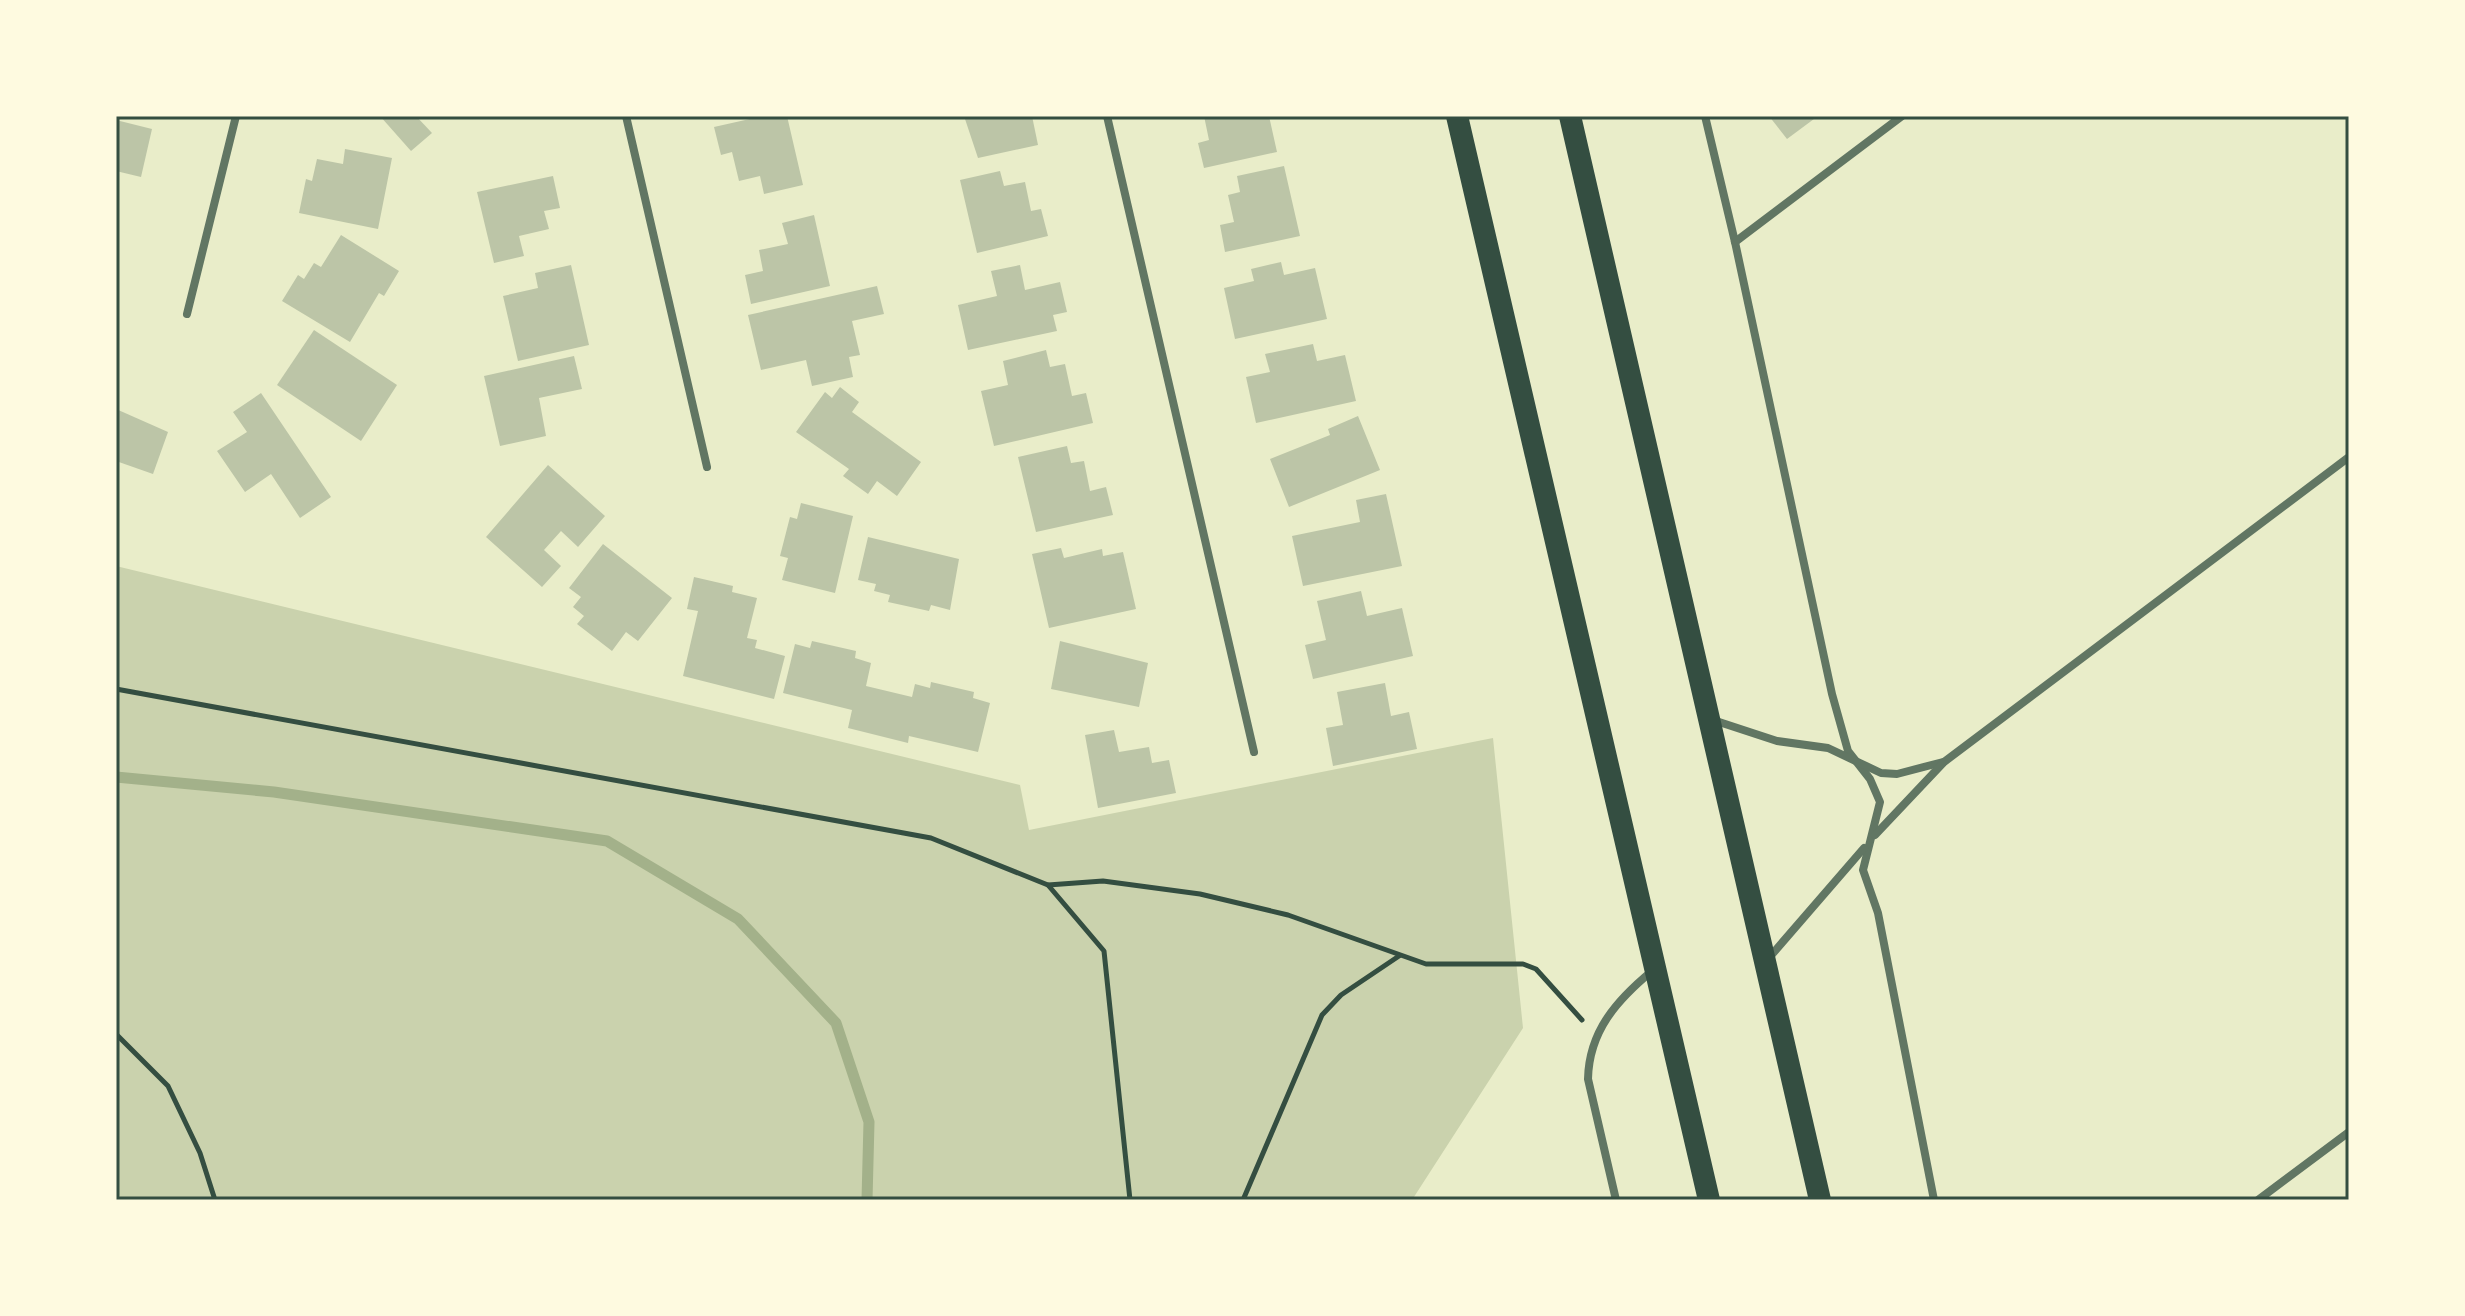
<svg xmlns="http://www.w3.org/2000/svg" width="2465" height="1316" viewBox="0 0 2465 1316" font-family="Rubik,sans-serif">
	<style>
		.green { fill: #cad2ad }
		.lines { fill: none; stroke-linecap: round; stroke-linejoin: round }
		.stream { stroke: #a3b18a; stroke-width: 11 }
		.building { fill: #bcc5a7 }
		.path { stroke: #344e41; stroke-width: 5 }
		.minor { stroke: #617663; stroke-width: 8 }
		.trunk { stroke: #344e41; stroke-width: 22 }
		.neatline { fill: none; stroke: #344e41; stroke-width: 3 }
	</style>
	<rect width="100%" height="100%" fill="#e9edc9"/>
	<polygon class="green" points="116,566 1020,785 1029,830 1493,738 1523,1028 1412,1200 122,1200 116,1190"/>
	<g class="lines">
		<polyline class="stream" points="116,777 274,792 607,841 738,919 836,1023 869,1122 867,1200"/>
	</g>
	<g class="building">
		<polygon points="380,116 416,116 432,133 411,151"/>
		<polygon points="763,116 787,116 803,185 764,194 760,176 739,181 732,152 721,155 714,127"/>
		<polygon points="964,116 1032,116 1038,145 978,158"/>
		<polygon points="1204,116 1269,116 1277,152 1204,168 1198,143 1209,140"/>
		<polygon points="1769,116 1818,116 1787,139"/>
		<polygon points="116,120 152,129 141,177 116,171"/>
		<polygon points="345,149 392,158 378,229 299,213 306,179 312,181 317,159 343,164"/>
		<polygon points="1284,166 1300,236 1225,252 1220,225 1234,222 1228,195 1240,192 1237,176"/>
		<polygon points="1000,171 1004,186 1025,182 1031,211 1041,209 1048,236 977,253 960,180"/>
		<polygon points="553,176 560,208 544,211 549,229 519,236 524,256 494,263 477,192"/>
		<polygon points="814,215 830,286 751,304 745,275 763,271 759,250 788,244 782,223"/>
		<polygon points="341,235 399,271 384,296 379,293 350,342 282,301 298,275 304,279 314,263 321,267"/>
		<polygon points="1281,262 1284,275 1315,268 1327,319 1235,339 1224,288 1254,281 1251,269"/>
		<polygon points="571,265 589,345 518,361 503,296 538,288 535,273"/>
		<polygon points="1020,265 1025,290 1060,282 1067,312 1053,315 1057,331 968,350 958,305 997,296 991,271"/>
		<polygon points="877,286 884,314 852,321 860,355 849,357 853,377 812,386 806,360 761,370 748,315"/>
		<polygon points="314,330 397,385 361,441 277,385"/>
		<polygon points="1313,344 1317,361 1345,355 1356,401 1256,423 1246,377 1270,372 1265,354"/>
		<polygon points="1046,350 1050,367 1065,364 1072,396 1086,393 1093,423 994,446 981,391 1008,385 1003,361"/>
		<polygon points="574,356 582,389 539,398 546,436 500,446 484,376"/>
		<polygon points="840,387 859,402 852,412 921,462 897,496 877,481 868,494 843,476 849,469 796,432 825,392 832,398"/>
		<polygon points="261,393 331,497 300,518 271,474 245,492 217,451 247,432 233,412"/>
		<polygon points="116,409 168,432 153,474 116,461"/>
		<polygon points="1358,416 1380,470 1289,507 1270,459 1330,435 1328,429"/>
		<polygon points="1067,446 1071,463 1084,461 1090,491 1106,487 1113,515 1036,532 1018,457"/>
		<polygon points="548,465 605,516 578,547 561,531 544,550 561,566 542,587 486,537"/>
		<polygon points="1386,494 1402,566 1303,586 1292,536 1360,522 1356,500"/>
		<polygon points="801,503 853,516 835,593 782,580 788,558 780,556 790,517 797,519"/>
		<polygon points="868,537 959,559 950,610 931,605 929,611 888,602 890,595 874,591 876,584 858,580"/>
		<polygon points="603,544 672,598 638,641 626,632 612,651 577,624 584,616 573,607 581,597 569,588"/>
		<polygon points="1061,548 1064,558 1102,549 1103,556 1123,552 1136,609 1049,628 1032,554"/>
		<polygon points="694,577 733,586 732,592 757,598 747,638 757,640 755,648 785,656 774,699 683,676 698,611 687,609"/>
		<polygon points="1361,591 1367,616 1402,608 1413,656 1313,679 1305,645 1326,640 1317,601"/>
		<polygon points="812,641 856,651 855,658 871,663 866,686 912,697 915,684 930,688 931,682 974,692 973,698 990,703 978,752 909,736 908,743 848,728 852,710 783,693 795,644 810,648"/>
		<polygon points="1060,641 1148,663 1139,707 1051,689"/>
		<polygon points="1385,683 1391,716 1409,712 1417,749 1333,766 1326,728 1343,725 1337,692"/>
		<polygon points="1114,730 1119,752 1149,747 1152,763 1169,760 1176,793 1098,808 1085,735"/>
	</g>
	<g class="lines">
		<g class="path">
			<polyline points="116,689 931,838 1048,885 1104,951 1130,1200"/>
			<polyline points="1048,885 1103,881 1200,894 1288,915 1426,964 1523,964 1536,969 1582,1020"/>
			<polyline points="116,1034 168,1086 200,1153 215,1200"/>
			<polyline points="1243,1200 1322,1015 1341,995 1399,956"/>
		</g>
		<g class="minor">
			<polyline points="626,116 707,467"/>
			<polyline points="1107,116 1254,752"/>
			<polyline points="1705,116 1735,242 1832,694 1848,751 1870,779 1880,802 1863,870 1878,913 1934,1200"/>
			<polyline points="1735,242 1902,116"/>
			<polyline points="187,314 236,116"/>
			<polyline points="1713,720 1777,741 1828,748 1881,773 1897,774 1943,762"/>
			<polyline points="1875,835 1944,762 2349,457"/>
			<polyline points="1768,959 1864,848"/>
			<path d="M1616 1200 1588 1079C1589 1031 1617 1000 1652 971"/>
			<polyline points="2258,1200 2349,1132"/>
		</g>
		<g class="trunk">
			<polyline points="1457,116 1709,1200"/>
			<polyline points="1570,116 1820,1200"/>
		</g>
	</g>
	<rect width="2465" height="1316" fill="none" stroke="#fefae0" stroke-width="236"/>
	<rect x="118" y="118" width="2229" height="1080" class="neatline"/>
</svg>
